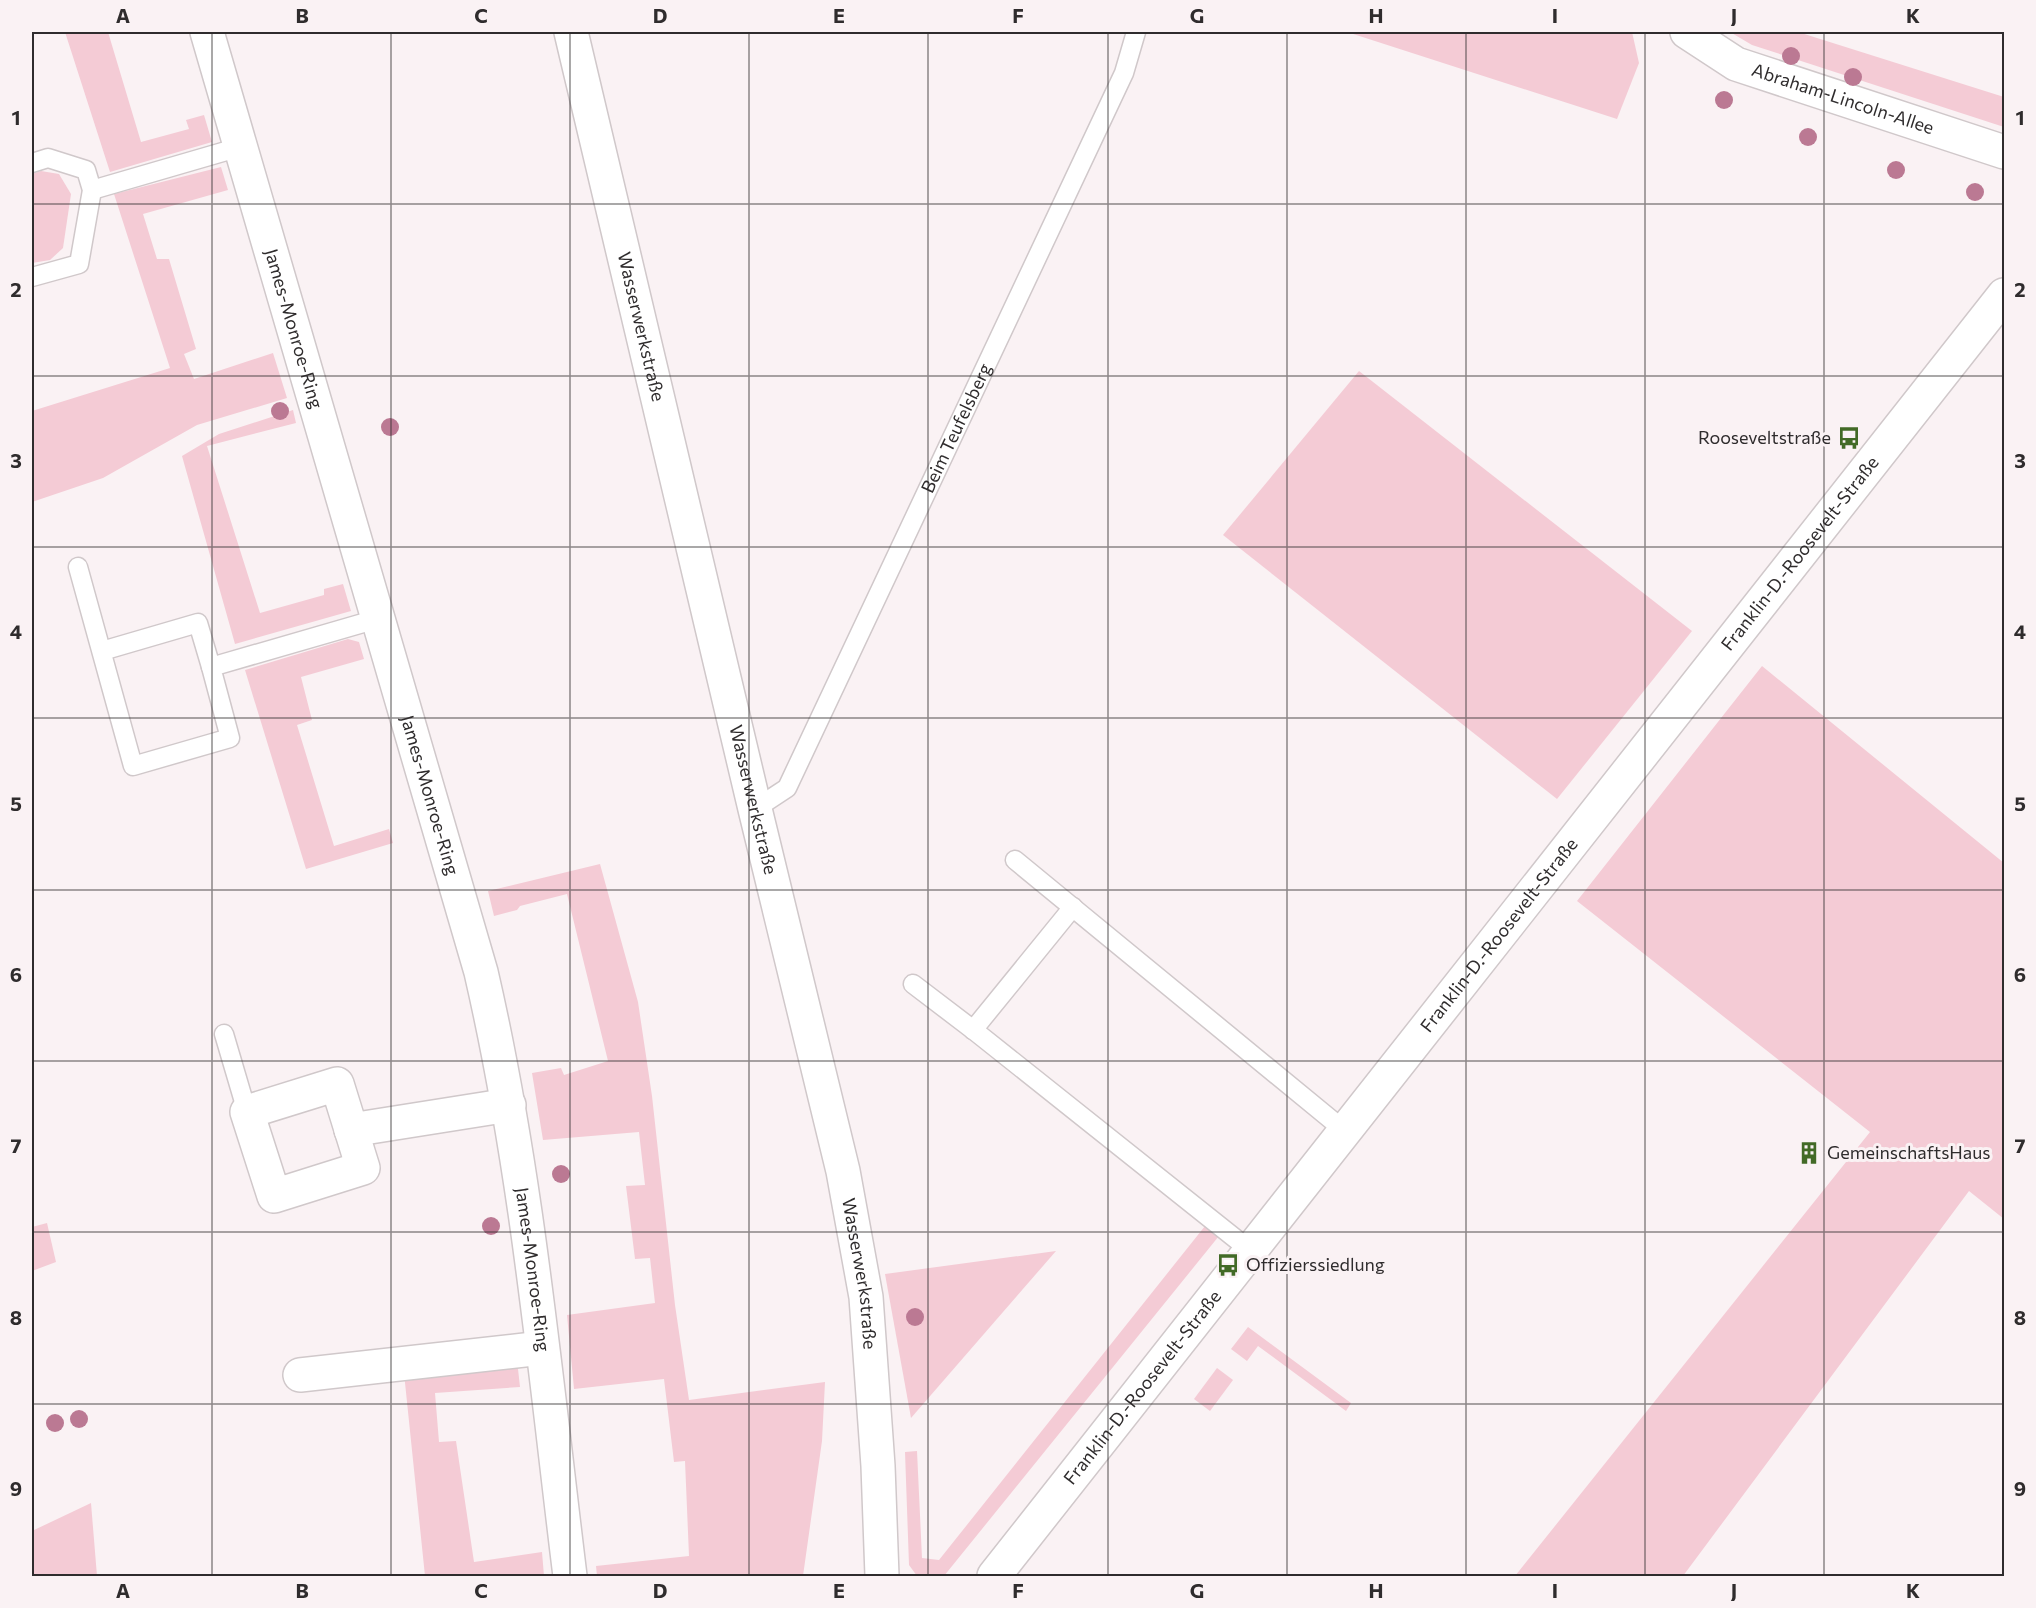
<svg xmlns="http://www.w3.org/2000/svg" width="2036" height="1608" viewBox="0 0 2036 1608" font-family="Commissioner,sans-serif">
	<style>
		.green { fill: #f4cbd5 }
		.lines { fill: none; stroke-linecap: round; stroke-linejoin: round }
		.lane-casing { stroke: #d0c8ca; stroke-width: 21 }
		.street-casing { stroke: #d0c8ca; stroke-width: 36 }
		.secondary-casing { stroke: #d0c8ca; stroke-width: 36 }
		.lane { stroke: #fff; stroke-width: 18 }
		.street { stroke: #fff; stroke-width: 33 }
		.secondary { stroke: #fff; stroke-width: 33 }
		.tree { fill: #bb7993 }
		.grid { fill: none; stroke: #2f2c2d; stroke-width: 1.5; stroke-opacity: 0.55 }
		.labels { text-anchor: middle; stroke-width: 6; stroke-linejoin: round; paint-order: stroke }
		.street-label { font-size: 18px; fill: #2f2c2d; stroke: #faf2f4 }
		.poi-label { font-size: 18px; fill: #2f2c2d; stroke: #faf2f4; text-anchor: start }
		.neatline { fill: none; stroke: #2f2c2d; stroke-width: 2 }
		.grid-label { font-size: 20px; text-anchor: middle; font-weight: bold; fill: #2f2c2d }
	</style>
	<rect width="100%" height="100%" fill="#faf2f4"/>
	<g class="green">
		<polygon points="65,32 108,32 141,142 189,129 186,120 204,115 212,142 110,172"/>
		<polygon points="1347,32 1632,32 1639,63 1617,119"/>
		<polygon points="1730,32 1798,32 2004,97 2004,127 1752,45"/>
		<polygon points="221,167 228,190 143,214 157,259 169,259 196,349 184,354 194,379 273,353 287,398 197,425 103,478 32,502 32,411 170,368 114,194"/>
		<polygon points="41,171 59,174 71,194 63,248 50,260 32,263 32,174"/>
		<polygon points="1359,371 1692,631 1557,799 1223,535"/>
		<polygon points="293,410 296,423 207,446 260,613 324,595 324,589 343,584 351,611 235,644 182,456 219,434"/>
		<polygon points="348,639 359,642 364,659 301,677 312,720 297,725 334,846 389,829 393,843 306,869 245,670"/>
		<polygon points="1762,666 2004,863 2004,1219 1969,1191 1683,1576 1515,1576 1870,1132 1577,901"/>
		<polygon points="600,864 638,1002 652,1096 675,1305 689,1400 825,1382 822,1441 803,1576 597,1576 596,1566 689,1556 685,1461 674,1462 664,1379 574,1389 567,1315 655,1303 650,1258 635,1259 626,1186 645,1185 639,1132 543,1140 532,1073 561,1068 564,1075 608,1061 567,894 520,906 517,910 494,916 488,891"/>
		<polygon points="1209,1221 1223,1231 944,1576 917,1576 909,1565 905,1452 917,1451 922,1558 939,1560"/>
		<polygon points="47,1223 56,1262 32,1271 32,1227"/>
		<polygon points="1056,1251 911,1418 885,1274"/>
		<polygon points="1248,1327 1351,1403 1346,1411 1258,1346 1247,1361 1231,1349"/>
		<polygon points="517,1360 520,1387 435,1393 439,1442 456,1441 474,1562 542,1552 544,1576 425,1576 404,1373"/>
		<polygon points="1217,1368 1233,1380 1210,1411 1194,1399"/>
		<polygon points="91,1503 97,1576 32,1576 32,1531"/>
	</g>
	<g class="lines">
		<g class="lane-casing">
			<g id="lane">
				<polyline points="32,163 48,158 86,170 92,190 79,264 32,277"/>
				<polyline points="92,190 240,147"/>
				<polyline points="78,567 133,766 230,738 211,667 377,619"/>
				<polyline points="102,651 198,623 211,667"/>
				<path id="s1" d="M755 809 787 788 1124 73 1136 32"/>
				<polyline points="1015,860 1345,1131"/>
				<polyline points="913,984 976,1032 1251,1251"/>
				<polyline points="973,1030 1073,907"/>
				<polyline points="224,1034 247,1112"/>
			</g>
		</g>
		<g class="street-casing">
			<g id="street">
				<path id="s2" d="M207 32 481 972C527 1171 545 1374 570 1576"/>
				<path id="s3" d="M1687 32 1736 64 2004 152"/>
				<polygon points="337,1084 363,1168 274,1196 247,1112"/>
				<polyline points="351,1130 509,1105"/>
				<polyline points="300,1375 542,1348"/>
				<path id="s4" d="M994 1576 2004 295"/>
			</g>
		</g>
		<g class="secondary-casing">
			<g id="secondary">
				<path id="s5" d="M571 32 755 809 843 1171 866 1297 878 1466 882 1576"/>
			</g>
		</g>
		<use href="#lane" class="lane"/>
		<use href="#street" class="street"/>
		<use href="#secondary" class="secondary"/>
	</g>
	<g class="tree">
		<circle cx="1791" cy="56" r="9"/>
		<circle cx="1853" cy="77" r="9"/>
		<circle cx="1724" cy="100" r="9"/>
		<circle cx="1808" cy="137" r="9"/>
		<circle cx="1896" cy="170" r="9"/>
		<circle cx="1975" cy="192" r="9"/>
		<circle cx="280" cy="411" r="9"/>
		<circle cx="390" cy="427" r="9"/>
		<circle cx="561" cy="1174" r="9"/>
		<circle cx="491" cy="1226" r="9"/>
		<circle cx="915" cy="1317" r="9"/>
		<circle cx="79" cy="1419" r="9"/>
		<circle cx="55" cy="1423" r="9"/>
	</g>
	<path class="grid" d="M212 32V1576M391 32V1576M570 32V1576M749 32V1576M928 32V1576M1108 32V1576M1287 32V1576M1466 32V1576M1645 32V1576M1824 32V1576M32 204H2004M32 376H2004M32 547H2004M32 718H2004M32 890H2004M32 1061H2004M32 1232H2004M32 1404H2004"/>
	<defs>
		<g id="bus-bare" transform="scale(1.8)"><path d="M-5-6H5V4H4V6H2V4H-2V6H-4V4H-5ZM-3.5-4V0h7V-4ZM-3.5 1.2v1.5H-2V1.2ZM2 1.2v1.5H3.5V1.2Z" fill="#426a26" stroke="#faf2f4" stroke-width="2.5" paint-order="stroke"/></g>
		<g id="building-bare" transform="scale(1.8)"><path d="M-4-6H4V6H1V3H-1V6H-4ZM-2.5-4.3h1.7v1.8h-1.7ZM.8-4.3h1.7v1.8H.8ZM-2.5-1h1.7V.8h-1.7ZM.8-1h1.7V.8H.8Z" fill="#426a26" stroke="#faf2f4" stroke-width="2.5" paint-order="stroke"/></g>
	</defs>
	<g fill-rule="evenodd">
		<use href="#bus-bare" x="1849" y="438"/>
		<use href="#building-bare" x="1809" y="1153"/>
		<use href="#bus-bare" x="1228" y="1265"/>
	</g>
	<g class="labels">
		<g class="street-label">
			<text dy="6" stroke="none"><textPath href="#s3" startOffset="171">Abraham-Lincoln-Allee</textPath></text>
			<text dy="6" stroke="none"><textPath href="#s5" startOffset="303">Wasserwerkstraße</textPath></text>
			<text dy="6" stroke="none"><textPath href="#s2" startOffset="309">James-Monroe-Ring</textPath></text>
			<text dy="6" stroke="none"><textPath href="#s1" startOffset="436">Beim Teufelsberg</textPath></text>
			<text dy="6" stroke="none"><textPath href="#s4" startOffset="1302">Franklin-D.-Roosevelt-Straße</textPath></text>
			<text dy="6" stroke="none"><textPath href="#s2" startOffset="795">James-Monroe-Ring</textPath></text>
			<text dy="6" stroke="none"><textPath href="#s5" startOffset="789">Wasserwerkstraße</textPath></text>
			<text dy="6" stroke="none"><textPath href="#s4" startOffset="816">Franklin-D.-Roosevelt-Straße</textPath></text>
			<text dy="6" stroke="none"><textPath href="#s2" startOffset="1281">James-Monroe-Ring</textPath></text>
			<text dy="6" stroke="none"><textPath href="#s5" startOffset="1275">Wasserwerkstraße</textPath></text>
			<text dy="6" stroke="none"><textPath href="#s4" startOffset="240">Franklin-D.-Roosevelt-Straße</textPath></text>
		</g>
		<g class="poi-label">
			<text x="1831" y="444" text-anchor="end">Rooseveltstraße</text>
			<text x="1827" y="1159">GemeinschaftsHaus</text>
			<text x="1246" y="1271">Offizierssiedlung</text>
		</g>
	</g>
	<rect width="2036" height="1608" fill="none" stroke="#faf2f4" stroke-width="66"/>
	<rect x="33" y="33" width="1970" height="1542" class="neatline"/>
	<g class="grid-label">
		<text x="123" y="23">A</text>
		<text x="302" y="23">B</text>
		<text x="481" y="23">C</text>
		<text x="660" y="23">D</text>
		<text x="839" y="23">E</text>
		<text x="1018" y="23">F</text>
		<text x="1197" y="23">G</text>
		<text x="1376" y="23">H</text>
		<text x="1555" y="23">I</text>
		<text x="1734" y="23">J</text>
		<text x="1913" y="23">K</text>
		<text x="16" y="125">1</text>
		<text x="2020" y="125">1</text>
		<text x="16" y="297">2</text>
		<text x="2020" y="297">2</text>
		<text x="16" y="468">3</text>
		<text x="2020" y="468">3</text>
		<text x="16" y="639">4</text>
		<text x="2020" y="639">4</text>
		<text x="16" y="811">5</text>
		<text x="2020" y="811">5</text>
		<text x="16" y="982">6</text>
		<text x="2020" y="982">6</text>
		<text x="16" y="1153">7</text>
		<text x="2020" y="1153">7</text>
		<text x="16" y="1325">8</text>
		<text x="2020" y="1325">8</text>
		<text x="16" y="1496">9</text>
		<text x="2020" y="1496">9</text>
		<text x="123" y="1598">A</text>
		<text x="302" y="1598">B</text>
		<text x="481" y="1598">C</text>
		<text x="660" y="1598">D</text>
		<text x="839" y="1598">E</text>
		<text x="1018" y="1598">F</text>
		<text x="1197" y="1598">G</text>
		<text x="1376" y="1598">H</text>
		<text x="1555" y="1598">I</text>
		<text x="1734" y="1598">J</text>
		<text x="1913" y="1598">K</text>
	</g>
</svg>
